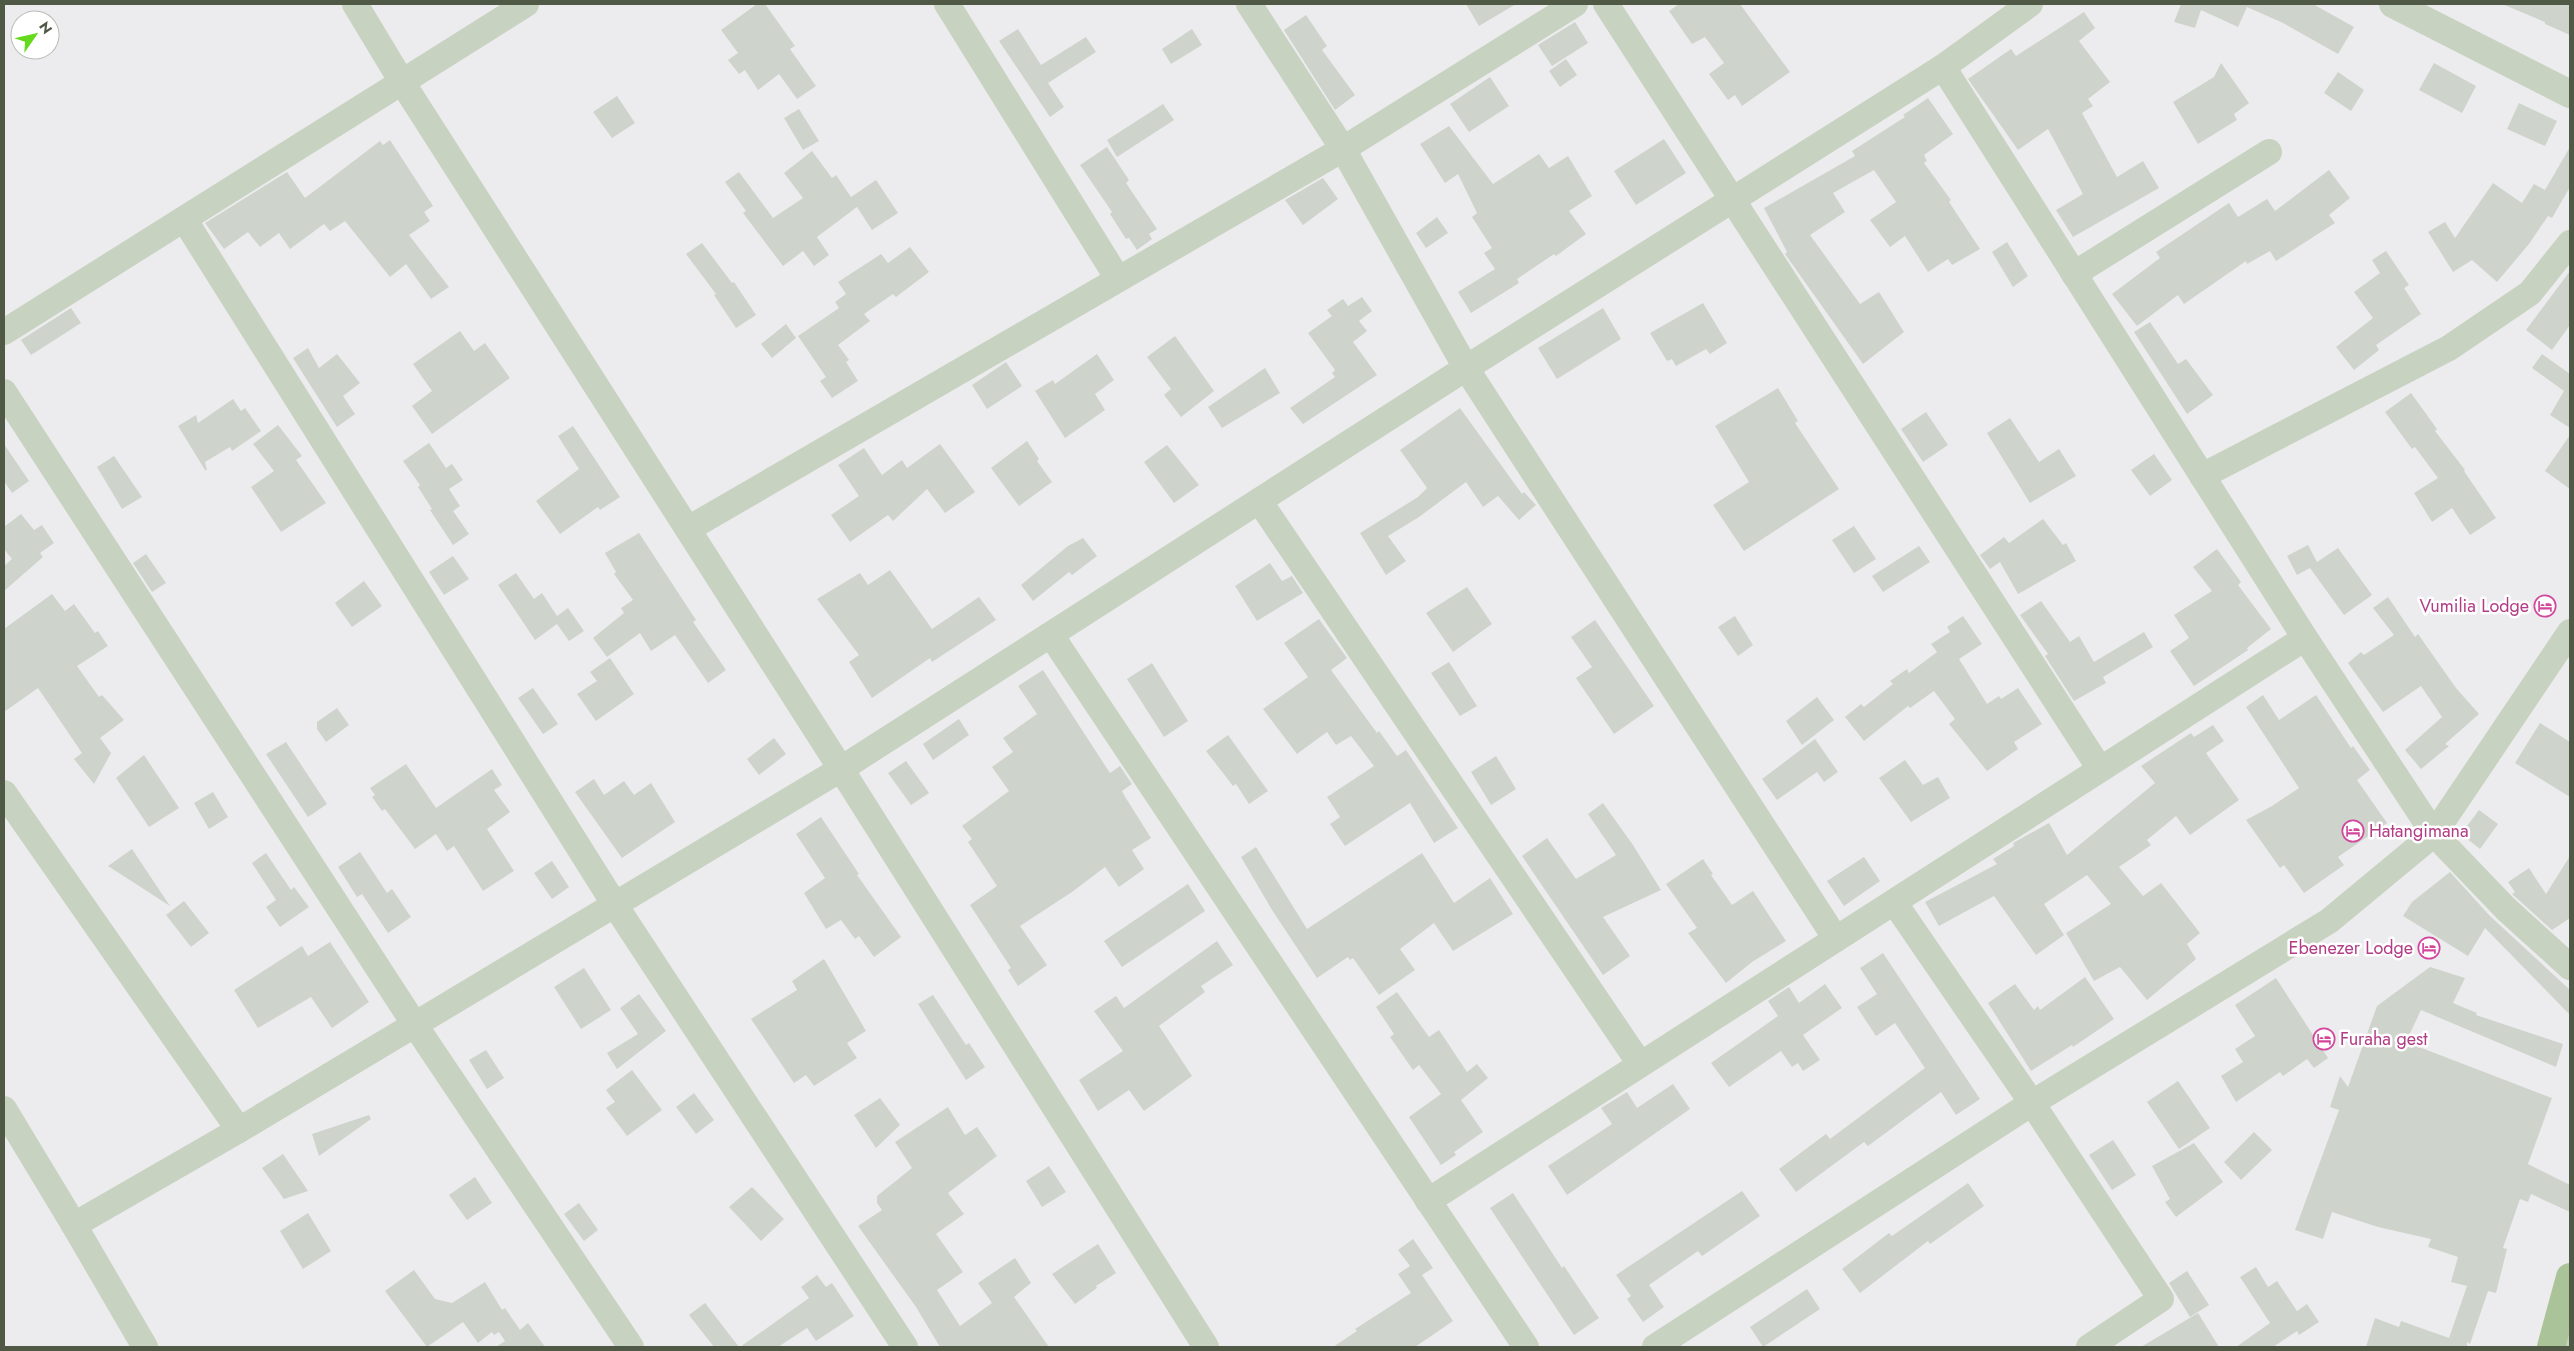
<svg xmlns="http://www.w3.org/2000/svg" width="2574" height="1351" viewBox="0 0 2574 1351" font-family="Jost,sans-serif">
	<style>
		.building { fill: #ced4cb }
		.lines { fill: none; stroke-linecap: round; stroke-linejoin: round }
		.minor { stroke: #c8d2c0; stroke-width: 26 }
		.tertiary { stroke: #c8d2c0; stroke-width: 28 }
		.trunk { stroke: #abc398; stroke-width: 28 }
		.labels { text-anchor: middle; stroke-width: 5; stroke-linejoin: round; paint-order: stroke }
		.hotel-label { font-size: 18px; fill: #b23c85; stroke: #fff; text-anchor: end }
	</style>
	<rect width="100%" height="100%" fill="#ececef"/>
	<g class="building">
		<polygon points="757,4 765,4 795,46 790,49 816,86 797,99 779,74 758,90 745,70 739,74 728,60 738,53 721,30"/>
		<polygon points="1466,4 1516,4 1479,26"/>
		<polygon points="1679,4 1740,4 1790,72 1742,106 1735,95 1728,100 1709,74 1724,63 1705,37 1692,44 1669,11"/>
		<polygon points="2181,4 2313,4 2354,27 2338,54 2283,23 2247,7 2238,27 2201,10 2195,28 2174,22"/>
		<polygon points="2502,4 2570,4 2570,35 2545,24 2545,22"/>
		<polygon points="2084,12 2095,28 2079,41 2110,82 2088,99 2093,106 2082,113 2117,177 2143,161 2159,188 2073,237 2056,210 2083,194 2048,129 2018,150 1968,79 2011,49 2016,56"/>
		<polygon points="1306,15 1327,46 1322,50 1355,95 1335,110 1284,30"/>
		<polygon points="1575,22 1588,43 1552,66 1538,45"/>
		<polygon points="1018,29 1041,65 1086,37 1096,52 1048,83 1064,107 1050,117 999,41"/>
		<polygon points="1192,29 1202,45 1171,64 1162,49"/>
		<polygon points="1566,59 1577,75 1560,87 1549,71"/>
		<polygon points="2221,63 2249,103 2234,114 2237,120 2198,144 2173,102 2214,77"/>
		<polygon points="2434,63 2476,86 2462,113 2419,90"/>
		<polygon points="2338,72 2364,90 2351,111 2324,93"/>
		<polygon points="1490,77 1509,106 1469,132 1450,104"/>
		<polygon points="617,96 635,123 612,138 593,112"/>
		<polygon points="1928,98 1953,134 1924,155 1927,161 1924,163 1951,200 1949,202 1980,249 1952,265 1948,259 1928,272 1905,236 1890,247 1870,220 1896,202 1874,170 1833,193 1845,212 1810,235 1860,304 1879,292 1904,332 1863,364 1785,254 1787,252 1764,208 1855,156 1852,151 1905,117 1903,115"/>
		<polygon points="2519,103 2557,121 2545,146 2507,129"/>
		<polygon points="1163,104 1174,120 1117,157 1107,140"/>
		<polygon points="799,109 819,141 803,150 784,118"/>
		<polygon points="1449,126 1493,184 1539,154 1549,168 1568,156 1592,196 1569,211 1586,234 1556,256 1554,254 1517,279 1519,283 1471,313 1458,292 1495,269 1484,253 1492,248 1472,217 1477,213 1458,174 1445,183 1420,144"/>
		<polygon points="1664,139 1686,173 1636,205 1614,171"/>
		<polygon points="390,140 433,206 424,212 430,221 409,235 449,287 431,299 406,264 390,277 345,221 330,231 324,224 290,249 279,233 260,247 248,232 224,249 205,223 287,172 305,198 380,141 383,145"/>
		<polygon points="1107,147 1129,180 1126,183 1157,229 1149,234 1152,239 1137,250 1129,238 1126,239 1110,214 1112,212 1080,165"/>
		<polygon points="2570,147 2570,187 2552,218 2548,216 2529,244 2497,282 2472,260 2453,272 2428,232 2445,222 2455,238 2493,183 2522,203 2534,184 2545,190"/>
		<polygon points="812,151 832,178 836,175 851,197 876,180 898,213 872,230 857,207 817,237 829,255 814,266 803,251 783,266 743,213 746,211 725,182 739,172 773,218 803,198 784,173"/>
		<polygon points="2329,170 2350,198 2329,215 2335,223 2276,261 2270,251 2247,264 2246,261 2184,304 2178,295 2137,326 2112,294 2160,258 2156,252 2229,203 2238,217 2267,199 2275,211"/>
		<polygon points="1323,178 1338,199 1303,225 1285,200"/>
		<polygon points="1437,217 1448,233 1426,248 1416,233"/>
		<polygon points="2007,242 2028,276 2013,287 1992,252"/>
		<polygon points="702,243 732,283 734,282 756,315 736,328 714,295 716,294 686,254"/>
		<polygon points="910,247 929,272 896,297 893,294 864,314 870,321 838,345 849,360 846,362 858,381 832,398 820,381 826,377 798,336 839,308 835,302 846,294 838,282 881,254 888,263"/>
		<polygon points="2386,251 2409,285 2404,288 2421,314 2376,345 2379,350 2354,370 2336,347 2373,318 2354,292 2380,273 2372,260"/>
		<polygon points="2570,271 2570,325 2552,350 2526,330"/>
		<polygon points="1362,297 1372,311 1359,321 1367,331 1353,342 1377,375 1303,424 1290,408 1335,377 1332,373 1335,370 1308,333 1332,316 1327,310 1343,299 1348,306"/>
		<polygon points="1703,303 1727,343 1710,354 1706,349 1676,366 1672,359 1667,361 1650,333"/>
		<polygon points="71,308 81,323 31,355 21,340"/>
		<polygon points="1603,308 1621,339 1557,379 1538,348"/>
		<polygon points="2150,322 2178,364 2186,359 2213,395 2187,414 2134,332"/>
		<polygon points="786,324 796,338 772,358 761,344"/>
		<polygon points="460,331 474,351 485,343 510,378 432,434 412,406 432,391 413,364"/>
		<polygon points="1175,336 1214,391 1181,417 1164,395 1171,389 1147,357"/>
		<polygon points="308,348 319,368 337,354 360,383 343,396 355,414 337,427 293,358"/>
		<polygon points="1097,354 1114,380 1095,394 1105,410 1065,438 1035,391 1053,380 1055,384"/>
		<polygon points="2542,354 2570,374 2570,428 2550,415 2564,391 2532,368"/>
		<polygon points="1006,362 1022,386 987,409 972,385"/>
		<polygon points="1265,368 1280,393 1222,428 1208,407"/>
		<polygon points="1778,388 1798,421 1795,423 1839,489 1744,551 1713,505 1749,482 1715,426"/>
		<polygon points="2411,393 2437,429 2435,431 2465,470 2464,471 2496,518 2470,535 2452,508 2432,522 2414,493 2438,478 2415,447 2412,449 2385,412"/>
		<polygon points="233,399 241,411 245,408 261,431 232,451 230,447 205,462 207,470 205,470 178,426 196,415 198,423"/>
		<polygon points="1460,408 1522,494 1524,492 1536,505 1519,520 1498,496 1483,507 1466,482 1419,517 1388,536 1406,561 1386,575 1360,533 1418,497 1427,488 1400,450"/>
		<polygon points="1926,412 1948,445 1923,462 1901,429"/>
		<polygon points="2010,418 2039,462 2059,449 2076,476 2030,503 1987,433"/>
		<polygon points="278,425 302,456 296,460 326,503 281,532 251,487 274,471 253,444"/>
		<polygon points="573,426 620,497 600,510 598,507 560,534 536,501 579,469 558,436"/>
		<polygon points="2570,435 2570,489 2545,471"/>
		<polygon points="1027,441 1039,459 1037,461 1052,482 1019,506 991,468"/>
		<polygon points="429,443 446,468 452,464 463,480 449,489 460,506 453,511 469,534 453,545 430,510 432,509 418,487 420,485 403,461"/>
		<polygon points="4,444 29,481 12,493 4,481"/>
		<polygon points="940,444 975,492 945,513 927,489 893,521 888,515 850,542 831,515 859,496 838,465 864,448 882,475 902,460 907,468"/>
		<polygon points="1167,445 1199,485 1174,503 1144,462"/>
		<polygon points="2154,454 2172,480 2150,496 2131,470"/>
		<polygon points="114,456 142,497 122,509 97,467"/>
		<polygon points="21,514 34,530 42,525 54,543 40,553 43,557 4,591 4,566 12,559 4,549 4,527"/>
		<polygon points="2043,519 2063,545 2066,543 2076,561 2018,594 2000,562 1990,569 1980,555 2004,537 2009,543"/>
		<polygon points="1854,526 1876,559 1854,573 1832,540"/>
		<polygon points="639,533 696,620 693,622 726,670 708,683 675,635 651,651 640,633 607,657 593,638 624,613 621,608 633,600 614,574 616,572 605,553"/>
		<polygon points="1083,538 1097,556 1072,575 1069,572 1033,601 1021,585 1068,546"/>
		<polygon points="2308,545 2317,562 2338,548 2372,595 2344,615 2310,568 2297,575 2287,556"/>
		<polygon points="1919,546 1930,562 1883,592 1872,576"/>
		<polygon points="2217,549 2241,582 2238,585 2271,629 2247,648 2248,650 2194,686 2170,651 2189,638 2174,615 2212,591 2193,567"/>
		<polygon points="146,554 166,583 152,592 133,563"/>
		<polygon points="453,556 469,579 444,595 429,572"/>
		<polygon points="1270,563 1282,581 1292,576 1303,593 1257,621 1235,586"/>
		<polygon points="890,570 932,629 979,597 996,620 932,662 930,658 872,698 849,662 859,655 817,599 860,573 868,585"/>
		<polygon points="516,573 534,599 542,593 557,616 568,608 584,631 569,641 557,624 535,640 498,585"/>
		<polygon points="364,581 382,606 352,627 335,603"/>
		<polygon points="1467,587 1492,624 1453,652 1426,613"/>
		<polygon points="52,594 65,611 74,604 95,633 98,631 108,646 77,666 99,697 102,695 124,720 100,738 111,753 94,784 74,759 82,753 38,688 4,712 4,629"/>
		<polygon points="2388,597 2415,637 2418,634 2456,688 2479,714 2445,744 2449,746 2421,769 2405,750 2442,717 2421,686 2383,712 2348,663 2361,652 2364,655 2394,635 2373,608"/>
		<polygon points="2041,601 2070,642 2079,636 2094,662 2144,632 2153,647 2103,677 2106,683 2074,701 2045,656 2048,654 2020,615"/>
		<polygon points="1735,616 1753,645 1738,656 1718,627"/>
		<polygon points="1963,616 1982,644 1959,659 1987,704 1999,696 2001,699 2018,688 2042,724 2014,742 2018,749 1987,771 1949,724 1955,719 1934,691 1910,708 1908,706 1864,741 1845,717 1861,704 1864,707 1893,684 1890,681 1907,669 1909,673 1937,652 1931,644 1950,632 1947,627"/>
		<polygon points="1319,619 1347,658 1331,670 1377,733 1379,731 1397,756 1406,750 1458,828 1434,843 1410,803 1345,846 1330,824 1340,817 1327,797 1374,766 1351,736 1336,745 1327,732 1297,754 1263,709 1308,677 1284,643"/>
		<polygon points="1595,620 1654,706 1614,734 1576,678 1592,667 1571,637"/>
		<polygon points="610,658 634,694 596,721 577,694 597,681 590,672"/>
		<polygon points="1449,662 1477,706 1460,716 1431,673"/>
		<polygon points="1152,663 1188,721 1164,737 1127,679"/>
		<polygon points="1043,670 1110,773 1120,766 1132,784 1122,791 1124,795 1151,838 1132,850 1144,869 1119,887 1105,867 1072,892 1020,926 1047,965 1018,986 1008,970 1011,968 970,905 997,886 968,842 972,839 962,826 1009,791 992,767 1013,752 1003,738 1037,714 1018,686"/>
		<polygon points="533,688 558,724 543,734 518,698"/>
		<polygon points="2263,695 2279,720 2316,695 2351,748 2353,746 2370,770 2357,780 2387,823 2338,857 2344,865 2304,893 2284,865 2280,868 2246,820 2272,806 2299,788 2246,707"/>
		<polygon points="1817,697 1834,720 1802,745 1786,721"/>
		<polygon points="337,708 349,725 326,742 317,729 317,722"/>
		<polygon points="959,719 969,735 933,760 923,744"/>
		<polygon points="2540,723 2570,742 2570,797 2515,763"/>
		<polygon points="2213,725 2224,741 2206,753 2239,800 2190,835 2176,816 2147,840 2151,845 2119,867 2143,896 2161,883 2200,933 2187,944 2196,959 2147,1000 2120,967 2094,981 2066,933 2111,904 2087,875 2044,904 2064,935 2036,955 1994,896 1939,926 1925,902 1997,864 1993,859 2014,846 2013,843 2049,823 2067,855 2155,783 2141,766 2191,733 2194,737"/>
		<polygon points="1228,735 1268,791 1249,804 1236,784 1233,786 1206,751"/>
		<polygon points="774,738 786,754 759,775 747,759"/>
		<polygon points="1815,739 1838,772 1824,782 1817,772 1777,800 1762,779"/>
		<polygon points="286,742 327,804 308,817 266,754"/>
		<polygon points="144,755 179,808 149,827 116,778"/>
		<polygon points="1496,756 1516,789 1491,805 1471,772"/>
		<polygon points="1905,760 1923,785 1938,777 1950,798 1911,822 1879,778"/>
		<polygon points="906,761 929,793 911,805 888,773"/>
		<polygon points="406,764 436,808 492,769 502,785 494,790 510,812 487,829 514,871 483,891 454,846 447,851 436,834 415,849 385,809 382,811 372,797 375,795 370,788"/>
		<polygon points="594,779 604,795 624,781 634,795 651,783 675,822 622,858 575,792"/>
		<polygon points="213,792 228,817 209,829 194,803"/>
		<polygon points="1603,803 1633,845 1661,890 1603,917 1630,956 1603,975 1522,856 1547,838 1576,879 1616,855 1588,814"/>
		<polygon points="2479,810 2498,824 2480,849 2461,834"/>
		<polygon points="821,817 859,874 857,875 901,937 874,957 859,936 855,939 841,920 826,929 804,893 825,878 796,834"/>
		<polygon points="1256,847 1307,929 1422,853 1454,903 1490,878 1513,914 1453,951 1434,923 1400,949 1415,970 1379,995 1353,958 1350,960 1348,957 1317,978 1272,910 1241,857"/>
		<polygon points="132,849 170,906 108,866"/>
		<polygon points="360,852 387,893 392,889 411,917 388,933 362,894 357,897 338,867"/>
		<polygon points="266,853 291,890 294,887 309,907 280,927 266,907 276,900 252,863"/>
		<polygon points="2570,856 2570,918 2552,930 2512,894 2515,892 2508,882 2529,868 2546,894"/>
		<polygon points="1864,857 1880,881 1844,906 1827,881"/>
		<polygon points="1703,859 1713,874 1711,875 1732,905 1753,891 1786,941 1752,962 1726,983 1688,933 1697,928 1666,884"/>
		<polygon points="552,861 569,887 552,899 534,873"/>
		<polygon points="2450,872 2490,916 2570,990 2570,1015 2485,928 2468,956 2403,916 2412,902"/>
		<polygon points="1188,884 1205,911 1122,967 1104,941"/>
		<polygon points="184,901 209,933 191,947 166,915"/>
		<polygon points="1217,941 1233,965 1201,986 1205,992 1159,1026 1192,1076 1144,1111 1129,1090 1098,1111 1079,1080 1123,1051 1094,1011 1116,996 1124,1008"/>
		<polygon points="330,942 369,1002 332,1028 311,997 258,1028 234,990 302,946 308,956"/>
		<polygon points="1883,953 1980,1099 1956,1115 1941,1092 1868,1146 1864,1142 1796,1192 1779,1169 1826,1134 1830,1139 1925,1068 1895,1023 1876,1036 1857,1007 1877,994 1860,968"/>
		<polygon points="824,959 866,1031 847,1043 857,1058 814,1086 806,1075 794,1083 751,1019 797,990 792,981"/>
		<polygon points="2430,967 2465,978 2453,1003 2477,1013 2476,1015 2563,1044 2556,1067 2421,1010 2406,1042 2552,1098 2528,1164 2570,1185 2570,1212 2531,1194 2528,1202 2520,1199 2503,1248 2507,1249 2496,1293 2488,1291 2470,1344 2467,1342 2467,1347 2366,1347 2375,1318 2399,1327 2401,1321 2449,1338 2467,1286 2451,1282 2458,1257 2428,1247 2431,1239 2378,1227 2332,1212 2323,1239 2295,1230 2339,1110 2330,1107 2340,1076 2348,1087 2377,1006"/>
		<polygon points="584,968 611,1010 581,1029 554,987"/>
		<polygon points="2085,977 2114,1019 2073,1047 2072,1045 2031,1071 1988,1003 2015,984 2034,1010 2038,1006 2040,1010"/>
		<polygon points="2276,978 2328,1058 2314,1068 2307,1059 2283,1076 2280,1072 2236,1102 2221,1076 2243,1062 2235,1049 2255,1036 2235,1005"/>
		<polygon points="1825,984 1842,1008 1803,1035 1820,1060 1803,1071 1798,1063 1792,1067 1781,1051 1729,1087 1711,1063 1778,1016 1768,1001 1789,987 1799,1003"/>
		<polygon points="1397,992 1429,1037 1439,1030 1467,1072 1477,1064 1488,1078 1461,1100 1483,1132 1454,1152 1456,1155 1441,1165 1409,1117 1441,1094 1419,1065 1413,1070 1390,1037 1394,1034 1376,1007"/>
		<polygon points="639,994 666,1031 617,1069 607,1053 638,1034 620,1008"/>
		<polygon points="933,995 966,1045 969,1043 985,1067 966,1080 918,1004"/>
		<polygon points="486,1050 504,1078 487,1089 469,1060"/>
		<polygon points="632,1070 662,1110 627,1136 606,1108 615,1102 606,1090"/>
		<polygon points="2178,1081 2210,1128 2179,1149 2147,1102"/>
		<polygon points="1673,1084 1690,1109 1567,1195 1548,1166 1612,1124 1601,1108 1627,1092 1637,1108"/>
		<polygon points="694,1093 714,1120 696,1134 676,1107"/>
		<polygon points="880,1098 900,1125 876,1148 854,1115"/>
		<polygon points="948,1107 965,1135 977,1127 997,1156 948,1193 964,1214 936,1234 963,1272 937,1290 960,1326 992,1303 978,1283 1015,1258 1031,1283 1014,1297 1049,1347 940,1347 916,1307 858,1226 882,1210 877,1203 877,1196 912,1168 895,1142"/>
		<polygon points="369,1115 371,1119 319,1156 312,1134"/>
		<polygon points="2254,1132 2272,1150 2241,1180 2224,1162"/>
		<polygon points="2113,1140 2136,1175 2112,1190 2089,1155"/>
		<polygon points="2194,1143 2223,1182 2176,1217 2165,1202 2170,1199 2152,1166"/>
		<polygon points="283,1154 308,1191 284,1199 262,1168"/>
		<polygon points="1049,1166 1066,1192 1042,1207 1026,1181"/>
		<polygon points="475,1177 492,1203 467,1220 449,1195"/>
		<polygon points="1968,1183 1984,1206 1930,1244 1928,1241 1860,1293 1842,1269 1889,1233 1892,1236"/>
		<polygon points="752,1187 784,1219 761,1241 729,1207"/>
		<polygon points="1742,1191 1760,1216 1702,1256 1698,1251 1649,1285 1664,1307 1643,1322 1627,1299 1631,1296 1616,1275"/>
		<polygon points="1513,1193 1562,1268 1564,1266 1599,1318 1574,1335 1490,1208"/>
		<polygon points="579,1203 598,1230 584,1241 564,1214"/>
		<polygon points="308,1213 331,1251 303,1269 280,1231"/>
		<polygon points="1413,1239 1433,1268 1422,1275 1453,1321 1415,1347 1333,1347 1357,1331 1355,1329 1411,1293 1398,1274 1410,1266 1398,1250"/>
		<polygon points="1098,1244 1116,1273 1096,1286 1097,1288 1075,1304 1052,1274"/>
		<polygon points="2256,1267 2268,1287 2277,1281 2297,1311 2307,1304 2319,1322 2299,1335 2297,1331 2273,1347 2236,1347 2270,1323 2240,1277"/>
		<polygon points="414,1270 435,1299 452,1303 485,1282 502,1310 505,1308 520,1330 528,1323 545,1347 496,1347 505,1341 499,1332 494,1335 492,1332 478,1343 463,1322 427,1347 385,1291"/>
		<polygon points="2187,1271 2209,1305 2190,1317 2169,1283"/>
		<polygon points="817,1275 826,1287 832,1283 854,1316 816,1341 807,1328 778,1347 740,1347 809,1298 801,1287"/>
		<polygon points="1807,1289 1820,1309 1763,1347 1750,1327"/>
		<polygon points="705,1303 739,1347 714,1347 689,1315"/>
		<polygon points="2198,1313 2219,1347 2141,1347"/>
	</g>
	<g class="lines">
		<g class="minor">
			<polyline points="355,4 402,82 526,4"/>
			<polyline points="947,4 1118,279"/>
			<polyline points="1249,4 1343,149 1466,368 1836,939"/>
			<polyline points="1606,4 2100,769"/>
			<polyline points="1943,67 2305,638 2434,834 2506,909 2570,967"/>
			<polyline points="184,219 615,905 905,1347"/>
			<polyline points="2074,274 2269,152"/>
			<polyline points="4,332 402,82 841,769 1206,1347"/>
			<polyline points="4,392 415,1025 631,1347"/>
			<polyline points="2202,476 2449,348 2530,293 2570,243"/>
			<polyline points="1260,502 1640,1064"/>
			<polyline points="688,529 1343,149 1575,4"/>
			<polyline points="1051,635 1526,1347"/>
			<polyline points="4,793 239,1130"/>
			<polyline points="1894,902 2032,1103 2161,1299 2089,1347"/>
			<polyline points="4,1109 74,1225 145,1347"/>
			<polyline points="1428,1201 2305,638"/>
			<polyline points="74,1225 239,1130 841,769 1466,368 1943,67 2030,4"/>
			<polyline points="2556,1334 2570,1341"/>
			<polyline points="1655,1347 2032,1103 2329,921 2434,834 2570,632"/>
		</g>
		<polyline class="tertiary" points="2393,4 2570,94"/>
		<polyline class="trunk" points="2551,1347 2570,1277"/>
	</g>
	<defs>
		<g id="hotel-ring" transform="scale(1.125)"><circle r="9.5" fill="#fff" stroke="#d1479c" stroke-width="1.5"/><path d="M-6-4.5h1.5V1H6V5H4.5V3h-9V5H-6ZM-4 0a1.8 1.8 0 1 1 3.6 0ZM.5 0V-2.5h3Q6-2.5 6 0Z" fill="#d1479c"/></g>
	</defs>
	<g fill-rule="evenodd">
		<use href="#hotel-ring" x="2545" y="606"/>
		<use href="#hotel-ring" x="2353" y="831"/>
		<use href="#hotel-ring" x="2429" y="948"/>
		<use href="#hotel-ring" x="2324" y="1039"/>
	</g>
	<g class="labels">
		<g class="hotel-label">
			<text x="2529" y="612">Vumilia Lodge</text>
			<text x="2369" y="837" text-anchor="start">Hatangimana</text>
			<text x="2413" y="954">Ebenezer Lodge</text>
			<text x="2340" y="1045" text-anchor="start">Furaha gest</text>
		</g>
	</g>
	<rect width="2574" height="1351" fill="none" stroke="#4f5945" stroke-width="10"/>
	<g transform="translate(35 35) rotate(56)"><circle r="24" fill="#ffffff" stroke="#b9bdb5"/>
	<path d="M0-4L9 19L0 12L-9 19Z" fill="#65d91c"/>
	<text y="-8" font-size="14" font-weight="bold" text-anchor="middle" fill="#4f5945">N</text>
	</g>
</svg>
